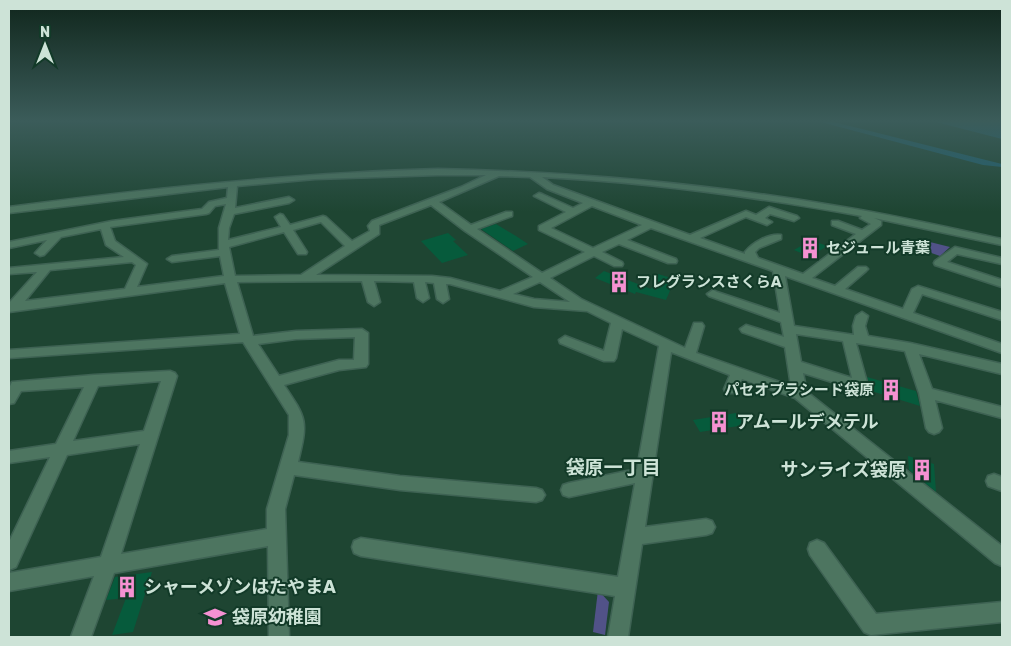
<svg xmlns="http://www.w3.org/2000/svg" width="1011" height="646" viewBox="0 0 1011 646" font-family="Rubik,'Noto Sans JP',sans-serif">
	<style>
		.green { fill: #515288 }
		.water { fill: #1d6073 }
		.building { fill: #065b3c }
		.lines { fill: none; stroke-linecap: round; stroke-linejoin: round }
		.minor-casing { stroke: #3e6253; stroke-width: 3 }
		.minor { fill: #4d7560; fill-rule: evenodd }
		.labels { text-anchor: middle; stroke-width: 4; stroke-linejoin: round; paint-order: stroke }
		.poi-label { font-size: 15px; font-weight: bold; fill: #cde3d7; stroke: #123a28; text-anchor: start }
		.near-poi-label { font-size: 18px; font-weight: bold; fill: #cde3d7; stroke: #123a28; text-anchor: start }
		.near-neighbourhood-label { font-size: 19px; font-weight: bold; fill: #cde3d7; stroke: #123a28 }
	</style>
	<rect width="100%" height="100%" fill="#1e4532"/>
	<g class="green">
		<polygon points="922,240 950,247 940,256 914,247"/>
		<polygon points="598,590 609,602 605,635 593,632"/>
	</g>
	<g class="water">
		<polygon points="817,121 830,121 1002,164 1002,167 983,165"/>
		<polygon points="932,121 1002,121 1002,139"/>
	</g>
	<g class="building">
		<polygon points="496,224 516,236 528,244 513,251 481,229"/>
		<polygon points="448,233 456,240 453,241 468,255 442,263 421,241"/>
		<polygon points="811,240 827,246 810,257 794,250"/>
		<polygon points="604,271 651,289 658,274 675,279 666,300 636,292 635,294 595,278"/>
		<polygon points="867,377 916,391 920,406 868,390 870,386"/>
		<polygon points="736,413 745,425 700,432 693,420"/>
		<polygon points="908,456 934,464 936,492 909,470"/>
		<polygon points="152,572 133,632 112,635 126,598 106,600 115,577"/>
	</g>
	<g class="lines">
		<g class="minor-casing">
			<g id="minor">
				<path d="M438 169C570 172 701 183 831 205 889 214 945 227 1002 239V245L874 218 881 221V225L812 278 835 286 858 267H866L868 269 866 271 845 289 903 309 912 289 918 286 1002 312V320L922 294 913 313 1002 344V353L785 276 794 326 854 335 853 326 856 316 862 312 868 316 865 326 868 336 910 343 1002 364V374L919 354 932 389 1002 407V418L935 400 942 428 939 432 934 434 929 432 926 428 919 393 905 351 856 343 868 386 866 390 861 391 803 373 807 392 1002 546V566L995 563 795 398 742 379 736 393H726L724 389 730 375 671 352 645 527 706 519 712 521 715 527 712 533 706 535 642 544 628 637H608L615 596 361 556 354 553 352 547 354 541 361 538 618 577 635 483 569 497 563 495 561 490 563 485 569 483 637 469 659 346 622 329 616 358 614 361H604L560 343 559 340 565 336 604 351 611 323 587 311 534 307 450 284H446L449 299 443 303 437 299 434 283 425 282 429 298 423 302 417 298 414 282 374 281 380 302 374 306 368 302 362 281 237 282 253 336 296 331 362 329 368 333V364L366 367 339 370 284 385C307 419 308 421 298 462L400 476 536 488 542 490 545 495 542 500 536 502 400 490 294 475 285 509 289 637H269L268 546 114 573 91 637H71L94 576 9 591V573L101 557 140 444 67 455 16 567 9 570V542L50 457 9 463V451L56 444 84 387 21 391 14 403 9 404V388L12 382 94 375 170 371 175 373 177 376 121 554 267 529V509L289 435V415L243 342 9 358V350L240 334 225 283 9 312V303L37 272 9 274V268L124 257 106 245 101 229 61 237 44 255 40 256 35 253 47 240 9 248V242L112 221 202 209 209 202 227 198 228 187 9 213V207C152 188 294 173 438 169ZM438 175H486L461 187 372 221 368 226 370 231 352 241 326 217 323 216 290 225 283 215 280 214 275 217 281 227 228 240 229 228 234 214 289 203 294 200 289 197 235 208 237 186 315 179ZM499 176 530 177 547 189 583 203 573 208 542 194 539 193 534 196 566 212 539 226V230L585 252 542 273 477 229 512 216V212H506L471 225 439 202ZM542 177C649 182 756 197 862 216L860 218 871 224 862 230 838 221H832V225L856 234 803 274 758 258 755 252 759 248 781 239V235C769 233 752 243 745 252V254L700 238 746 217 767 225 772 222 765 218 770 214 794 221 799 218 797 216 769 207 756 215 746 211 690 235 553 185ZM226 204 219 228V250L172 256 167 259 172 262 220 256 224 276 137 287 147 264 115 241 110 227 206 214 209 213 215 206ZM431 205 465 231 533 277 500 291 450 278 432 276 316 275 379 234V225ZM592 206 642 225 593 248 551 228ZM321 222 345 246 301 275 235 276 229 247 284 232 298 254H306L307 252 293 230ZM651 228 773 271 780 313 717 292 713 290 707 294 709 296 781 322 784 337 746 325 740 329 742 332 785 347 791 386 696 353 704 326 702 323H694L685 348 581 299 550 278 594 256 614 266H622L623 264 622 262 602 252 619 244 668 263H676L677 261 676 259 627 240ZM132 262 136 265 125 289 25 301 50 270ZM540 282 570 302 534 299 513 294ZM796 334 843 341 852 378 801 362ZM355 337 354 360H339L279 376 258 344 296 339ZM161 381 144 431 73 441 98 386Z"/>
				<polygon points="955,247 1002,258 1002,264 957,254 947,262 1002,280 1002,287 935,265 934,263 935,261"/>
				<polygon points="994,474 1002,477 1002,491 988,486 986,481 988,476"/>
				<polygon points="817,540 824,543 876,614 1002,602 1002,622 871,635 864,632 810,555 808,549 810,543"/>
			</g>
		</g>
		<use href="#minor" class="minor"/>
	</g>
	<linearGradient id="sky" x2="0" y2="1"><stop stop-color="#10261c"/><stop offset="0.57" stop-color="#3b5c5a"/><stop offset="1" stop-color="#3b5c5a" stop-opacity="0"/></linearGradient>
	<rect width="1011" height="212" fill="url(#sky)"/>
	<defs>
		<g id="building-bare" transform="scale(1.725)"><path d="M-4-6H4V6H1V3H-1V6H-4ZM-2.5-4.3h1.7v1.8h-1.7ZM.8-4.3h1.7v1.8H.8ZM-2.5-1h1.7V.8h-1.7ZM.8-1h1.7V.8H.8Z" fill="#f591d2" stroke="#123a28" stroke-width="2.5" paint-order="stroke"/></g>
		<g id="school-bare" transform="scale(1.725)"><path d="M0-5L7-2L0 1L-7-2ZM-4 1L0 2.5L4 1V4Q0 6-4 4Z" fill="#f591d2" stroke="#123a28" stroke-width="2.5" paint-order="stroke"/></g>
	</defs>
	<g fill-rule="evenodd">
		<use href="#building-bare" x="810" y="248"/>
		<use href="#building-bare" x="619" y="282"/>
		<use href="#building-bare" x="891" y="390"/>
		<use href="#building-bare" x="719" y="422"/>
		<use href="#building-bare" x="922" y="470"/>
		<use href="#building-bare" x="127" y="587"/>
		<use href="#school-bare" x="215" y="617"/>
	</g>
	<g class="labels">
		<g class="poi-label">
			<text x="826" y="253">セジュール青葉</text>
			<text x="636" y="287">フレグランスさくらA</text>
			<text x="874" y="395" text-anchor="end">パセオプラシード袋原</text>
		</g>
		<g class="near-poi-label">
			<text x="736" y="428">アムールデメテル</text>
			<text x="906" y="476" text-anchor="end">サンライズ袋原</text>
			<text x="144" y="593">シャーメゾンはたやまA</text>
			<text x="232" y="623">袋原幼稚園</text>
		</g>
		<g class="near-neighbourhood-label">
			<text x="613" y="474">袋原一丁目</text>
		</g>
	</g>
	<rect width="1011" height="646" fill="none" stroke="#cde3d7" stroke-width="20"/>
	<g transform="translate(45 45)" stroke="#123a28" stroke-width="4" paint-order="stroke">
	<path d="M0-4L9 19L0 12L-9 19Z" fill="#cde3d7"/>
	<text y="-8" font-size="14" font-weight="bold" text-anchor="middle" fill="#cde3d7">N</text>
	</g>
</svg>
